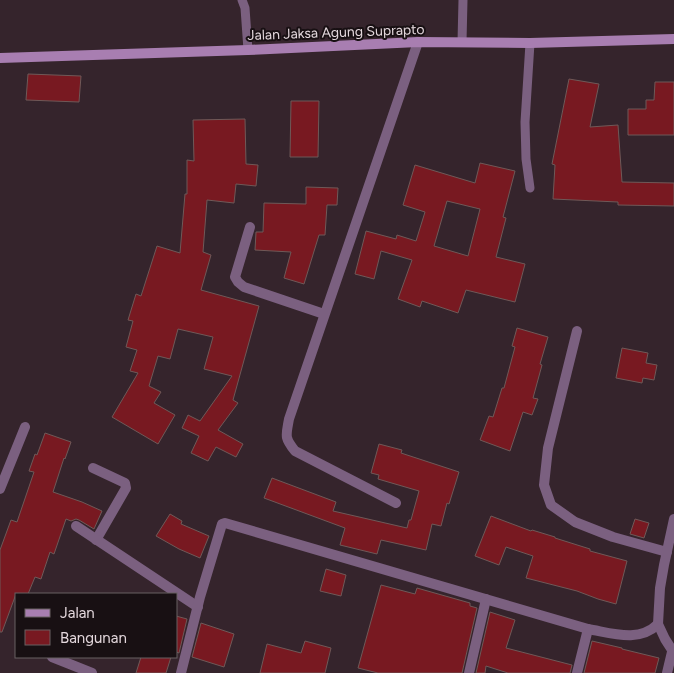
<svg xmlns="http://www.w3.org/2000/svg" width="674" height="673" viewBox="0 0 674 673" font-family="Figtree,sans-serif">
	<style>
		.building { fill: #781921; stroke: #6f5958; fill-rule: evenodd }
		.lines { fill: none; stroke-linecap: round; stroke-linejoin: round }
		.lane { stroke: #7b6080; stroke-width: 9 }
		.street { stroke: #7b6080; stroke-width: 10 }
		.secondary { stroke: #a87eb1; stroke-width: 10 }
		.labels { text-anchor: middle; stroke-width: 4; stroke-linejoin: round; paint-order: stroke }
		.street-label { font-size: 14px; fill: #e3d7dc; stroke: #181013 }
	</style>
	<rect width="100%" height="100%" fill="#35242c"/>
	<g class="building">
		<polygon points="28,74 81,76 79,102 26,100"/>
		<polygon points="569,79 599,84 590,127 618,125 622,182 674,183 674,206 618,205 618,202 553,199 555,165 552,164"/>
		<polygon points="655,82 674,82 674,135 628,135 628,109 646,109 646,100 654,100"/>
		<polygon points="291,101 319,101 318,157 290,157"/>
		<polygon points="245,119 246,164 258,165 256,186 236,184 234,203 207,200 203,252 211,255 201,290 259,306 233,400 238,403 218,430 243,444 236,457 216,447 208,461 191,453 199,436 182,428 188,415 200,421 232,376 204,369 213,337 178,329 170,359 158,356 149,386 161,392 154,403 175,415 158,444 112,417 138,373 130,371 137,350 126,347 133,321 128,320 136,294 141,296 157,246 180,253 185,194 187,194 187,160 194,161 193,120"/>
		<path d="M480 163 515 171 503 217 506 218 496 257 525 264 515 302 466 290 458 313 422 301 420 307 398 299 412 260 381 251 374 279 355 274 366 231 396 239 397 235 416 241 425 212 403 205 415 165 475 183ZM447 201 480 209 468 256 434 246Z"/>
		<polygon points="306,187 338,188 337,205 327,205 325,235 319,235 304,284 284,278 291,252 255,250 256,232 263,232 264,203 306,204"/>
		<polygon points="517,328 548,337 540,364 542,365 533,398 538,399 532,415 523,412 510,451 480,440 489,416 493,417 502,388 504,388 515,347 512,346"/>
		<polygon points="622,348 648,353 646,363 657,365 654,380 643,378 642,383 616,378"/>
		<polygon points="45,433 71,442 65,459 64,458 53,492 82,502 102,511 94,529 79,520 76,519 71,521 66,519 54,554 50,552 41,579 35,577 28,594 16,594 2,632 0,632 0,550 11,520 17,522 34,472 29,471 35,454 37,455"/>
		<polygon points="379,444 402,450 401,453 459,472 449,504 447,503 441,526 432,524 426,550 381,540 377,554 340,545 345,528 264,498 272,478 336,502 333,511 407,528 409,520 411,520 419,491 378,479 379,475 371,473"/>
		<polygon points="170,514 182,521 181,524 209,536 200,558 179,549 156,536"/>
		<polygon points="491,516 531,531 532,530 555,537 555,538 590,549 590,551 627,561 616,604 598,599 577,591 526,578 533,556 506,547 499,565 475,556"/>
		<polygon points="635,519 649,523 644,538 630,534"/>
		<polygon points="326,569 346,575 341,596 320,591"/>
		<polygon points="381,585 415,594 417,588 470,603 470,606 477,608 462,673 378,673 358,668"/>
		<polygon points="490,612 515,620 506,648 572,665 570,673 508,673 486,666 485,673 476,673"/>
		<polygon points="176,616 187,619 179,653 176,652"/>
		<polygon points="201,623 234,634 224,667 192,657"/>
		<polygon points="305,641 331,648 325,673 260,673 267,644 301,653"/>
		<polygon points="592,641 622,648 622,649 659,658 655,673 584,673"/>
		<polygon points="141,657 171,657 166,673 136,673"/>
	</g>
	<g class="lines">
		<g class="lane">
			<polyline points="242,0 245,8 248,50"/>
			<polyline points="462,42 463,0"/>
			<polyline points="530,43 525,122 526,159 530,188"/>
		</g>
		<g class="street">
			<polyline points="250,227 235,277 238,282 244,287 324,314"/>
			<polyline points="577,331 548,448 544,485 551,505 575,522 613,537 667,552"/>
			<polyline points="93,468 125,483 126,488 96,540"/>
			<polyline points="0,489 25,427"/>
			<path d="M396 503 295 451C284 437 286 436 289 419L418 42"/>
			<polyline points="674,519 664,565 660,588 658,624 665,639 674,653"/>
			<polyline points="76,526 198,607"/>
			<polyline points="52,657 92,673"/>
			<path d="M181 673 200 597 222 524 225 523 588 629C612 633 639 643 658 624"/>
			<polyline points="469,673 486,599"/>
			<polyline points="577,673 588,629"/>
			<polyline points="667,673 672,652"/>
		</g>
		<polyline class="secondary" points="0,58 248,50 418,42 530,43 674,39"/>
	</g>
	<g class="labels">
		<g class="street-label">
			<text transform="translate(336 32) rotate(-2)" y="5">Jalan Jaksa Agung Suprapto</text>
		</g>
	</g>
	<rect x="15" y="593" width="162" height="65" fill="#181013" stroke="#696063"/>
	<rect x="25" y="609" width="25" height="8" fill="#a87eb1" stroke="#696063"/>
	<text x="60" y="618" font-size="15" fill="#e3d7dc">Jalan</text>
	<rect x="25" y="630" width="25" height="15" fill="#781921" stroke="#696063"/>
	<text x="60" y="643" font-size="15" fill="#e3d7dc">Bangunan</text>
</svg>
